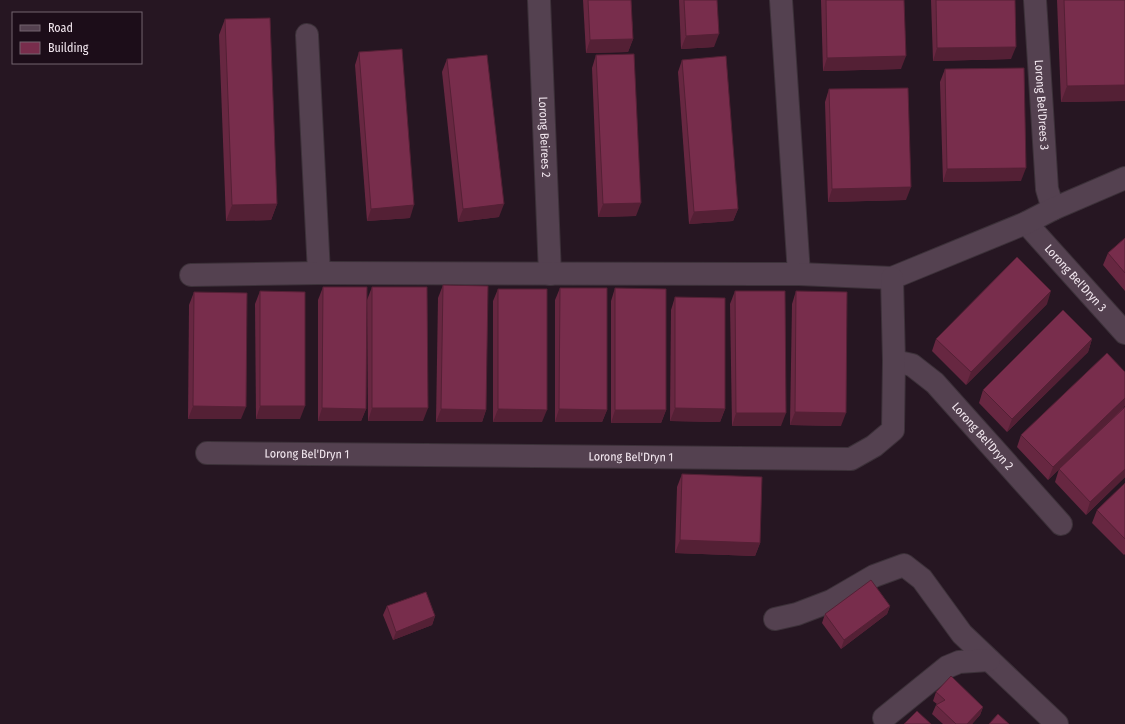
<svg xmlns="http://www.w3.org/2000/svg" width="1125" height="724" viewBox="0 0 1125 724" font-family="'Fira Sans Condensed',sans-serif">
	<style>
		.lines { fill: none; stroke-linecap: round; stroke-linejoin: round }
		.minor-casing { stroke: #3c3139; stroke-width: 24 }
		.minor { stroke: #544150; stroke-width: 22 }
		.wall { fill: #672741 }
		.shaded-wall { fill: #542035 }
		.building { fill: #782d4c; stroke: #542035 }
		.labels { text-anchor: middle; stroke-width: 3; stroke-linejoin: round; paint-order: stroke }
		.street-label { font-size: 12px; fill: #f2e7ef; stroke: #1c0d19 }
	</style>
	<rect width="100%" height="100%" fill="#261622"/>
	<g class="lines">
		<g class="minor-casing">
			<g id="minor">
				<path id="s1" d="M539 0 550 274"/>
				<polyline points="781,0 799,274"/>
				<path id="s2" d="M1035 0 1047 189 1053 209"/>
				<polyline points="307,35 319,273"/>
				<path id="s3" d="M1026 223 1125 333"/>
				<polyline points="191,275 319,273 799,274 892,278 1026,223 1053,209 1125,178"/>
				<path id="s4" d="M894 361 912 365 935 383 1061 524"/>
				<path id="s5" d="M207 453 851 459 874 446 893 430 894 361 892 278"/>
				<polyline points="775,619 797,614 831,601 874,576 904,565 922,579 962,634 1057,724"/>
				<polyline points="884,718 947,667 959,662 989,660"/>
			</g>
		</g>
		<use href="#minor" class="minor"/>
	</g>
	<g class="wall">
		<polygon points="583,0 631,0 633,39 628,52 586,53"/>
		<polygon points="679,0 717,0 714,47 681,49"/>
		<polygon points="821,0 904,0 901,69 823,71"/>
		<polygon points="931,0 1015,0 1011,59 933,61"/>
		<polygon points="1057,0 1125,0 1125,101 1061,102"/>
		<polygon points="225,19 277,204 271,220 226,221 219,35"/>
		<polygon points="359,52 410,218 367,221 355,65"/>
		<polygon points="596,55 636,216 598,217 592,68"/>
		<polygon points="447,59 499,217 458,222 442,72"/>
		<polygon points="682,60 738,209 733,221 689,224 678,72"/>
		<polygon points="945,69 1021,181 943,182 940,82"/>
		<polygon points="829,89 906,200 828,202 825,102"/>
		<polygon points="1125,238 1125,291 1103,265 1108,253"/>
		<polygon points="443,285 486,410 482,422 436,422 438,298"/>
		<polygon points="323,287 366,409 361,421 318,421 318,300"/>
		<polygon points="372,287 423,421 368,421 367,300"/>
		<polygon points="560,288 607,410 602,422 555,422 555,300"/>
		<polygon points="615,288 666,410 661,423 611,423 611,301"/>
		<polygon points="498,289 542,422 493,422 493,301"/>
		<polygon points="260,291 300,419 256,419 255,304"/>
		<polygon points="735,291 781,426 732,426 730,304"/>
		<polygon points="796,291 841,426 790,425 792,304"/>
		<polygon points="194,292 241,419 188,419 189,305"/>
		<polygon points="675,297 725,409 720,422 670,421 671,310"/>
		<polygon points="1047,304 966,385 932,351 936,339"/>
		<polygon points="1092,339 1088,352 1007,432 979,403 983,390"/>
		<polygon points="1125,407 1125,477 1086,515 1055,482 1059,469 1048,480 1017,447 1021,435"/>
		<polygon points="682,474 760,543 755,556 675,553 677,487"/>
		<polygon points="1125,483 1125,554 1124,555 1092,523 1097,510"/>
		<polygon points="387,606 435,616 432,625 393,640 383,615"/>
		<polygon points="890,606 887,614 841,649 822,623 825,614"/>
		<polygon points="936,692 983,707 980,715 972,724 943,724 932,714 936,705 937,704 933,701"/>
	</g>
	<g class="shaded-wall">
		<polygon points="719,34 714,47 681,49 686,36"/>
		<polygon points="633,39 628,52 586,53 590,40"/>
		<polygon points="1016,47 1011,59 933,61 937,48"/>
		<polygon points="906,56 901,69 823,71 827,58"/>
		<polygon points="1125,85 1125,101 1061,102 1067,86"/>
		<polygon points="1026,168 1021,181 943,182 947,169"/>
		<polygon points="911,187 906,200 828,202 832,189"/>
		<polygon points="641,203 636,216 598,217 603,204"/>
		<polygon points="277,204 271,220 226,221 232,205"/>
		<polygon points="504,204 499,217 458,222 463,209"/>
		<polygon points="414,205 410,218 367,221 371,209"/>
		<polygon points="738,209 733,221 689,224 694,212"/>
		<polygon points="1051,291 1047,304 966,385 971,372"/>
		<polygon points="1092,339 1088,352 1007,432 1012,419"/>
		<polygon points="1125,398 1125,406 1048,480 1053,467"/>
		<polygon points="193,406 246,407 241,419 188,419"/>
		<polygon points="260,406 305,406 300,419 256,419"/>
		<polygon points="322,408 366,409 361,421 318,421"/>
		<polygon points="372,408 428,408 423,421 368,421"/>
		<polygon points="675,408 725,409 720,422 670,421"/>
		<polygon points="441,409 486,410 482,422 436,422"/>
		<polygon points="498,409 547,410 542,422 493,422"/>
		<polygon points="559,409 607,410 602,422 555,422"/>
		<polygon points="615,410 666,410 661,423 611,423"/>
		<polygon points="795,412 846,413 841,426 790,425"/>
		<polygon points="736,413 786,413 781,426 732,426"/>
		<polygon points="1125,469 1125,477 1086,515 1090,502"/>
		<polygon points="680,540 760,543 755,556 675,553"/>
		<polygon points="890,606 887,614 841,649 844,640"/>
		<polygon points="435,616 432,625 393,640 396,632"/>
		<polygon points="983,707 980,715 972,724 967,724"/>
	</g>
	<g class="building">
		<polygon points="588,0 631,0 633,39 590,40"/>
		<polygon points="684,0 717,0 719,34 686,36"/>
		<polygon points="826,0 904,0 906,56 827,58"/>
		<polygon points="936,0 1015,0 1016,47 937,48"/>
		<polygon points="1064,0 1125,0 1125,85 1067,86"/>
		<polygon points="270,18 277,204 232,205 225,19"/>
		<polygon points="402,49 414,205 371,209 359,52"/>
		<polygon points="634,54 641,203 603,204 596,55"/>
		<polygon points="487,55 504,204 463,209 447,59"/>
		<polygon points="726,56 738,209 694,212 682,60"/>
		<polygon points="1024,68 1026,168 947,169 945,69"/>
		<polygon points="908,88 911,187 832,189 829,89"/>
		<polygon points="1125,238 1125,273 1108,253"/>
		<polygon points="1017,257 1051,291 971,372 936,339"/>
		<polygon points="443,285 488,286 486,410 441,409"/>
		<polygon points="323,287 367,287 366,409 322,408"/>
		<polygon points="372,287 427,287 428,408 372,408"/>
		<polygon points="560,288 607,288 607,410 559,409"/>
		<polygon points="615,288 666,289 666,410 615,410"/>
		<polygon points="498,289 547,289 547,410 498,409"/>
		<polygon points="260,291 305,292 305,406 260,406"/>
		<polygon points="735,291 785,291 786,413 736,413"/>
		<polygon points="796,291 847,292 846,413 795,412"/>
		<polygon points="194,292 247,293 246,407 193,406"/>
		<polygon points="675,297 725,298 725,409 675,408"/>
		<polygon points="1063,310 1092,339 1012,419 983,390"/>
		<polygon points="1107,353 1125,372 1125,398 1053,467 1021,435"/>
		<polygon points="1125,407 1125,469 1090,502 1059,469"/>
		<polygon points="682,474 762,477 760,543 680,540"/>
		<polygon points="1125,483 1125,539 1097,510"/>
		<polygon points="871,580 890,606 844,640 825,614"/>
		<polygon points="426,592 435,616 396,632 387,606"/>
		<polygon points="951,676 983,707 967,724 956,724 936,705 945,700 936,692"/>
		<polygon points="917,711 931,724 904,724"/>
		<polygon points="998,714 1009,724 989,724"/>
	</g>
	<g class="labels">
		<g class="street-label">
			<text dy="4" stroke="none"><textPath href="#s2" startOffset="105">Lorong Bel'Drees 3</textPath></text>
			<text dy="4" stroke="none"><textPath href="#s1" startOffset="137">Lorong Beirees 2</textPath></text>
			<text dy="4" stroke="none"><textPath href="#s3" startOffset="74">Lorong Bel'Dryn 3</textPath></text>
			<text dy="4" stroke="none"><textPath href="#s4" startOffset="119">Lorong Bel'Dryn 2</textPath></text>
			<text dy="4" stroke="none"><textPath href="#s5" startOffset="100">Lorong Bel'Dryn 1</textPath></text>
			<text dy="4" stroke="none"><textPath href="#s5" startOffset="424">Lorong Bel'Dryn 1</textPath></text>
		</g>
	</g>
	<rect x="12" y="12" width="130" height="52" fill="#1c0d19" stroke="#72646f"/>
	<rect x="20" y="25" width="20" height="6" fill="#544150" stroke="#72646f"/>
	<text x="48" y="32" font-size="12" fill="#f2e7ef">Road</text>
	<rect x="20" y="42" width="20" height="12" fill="#782d4c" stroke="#72646f"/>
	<text x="48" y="52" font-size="12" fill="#f2e7ef">Building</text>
</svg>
